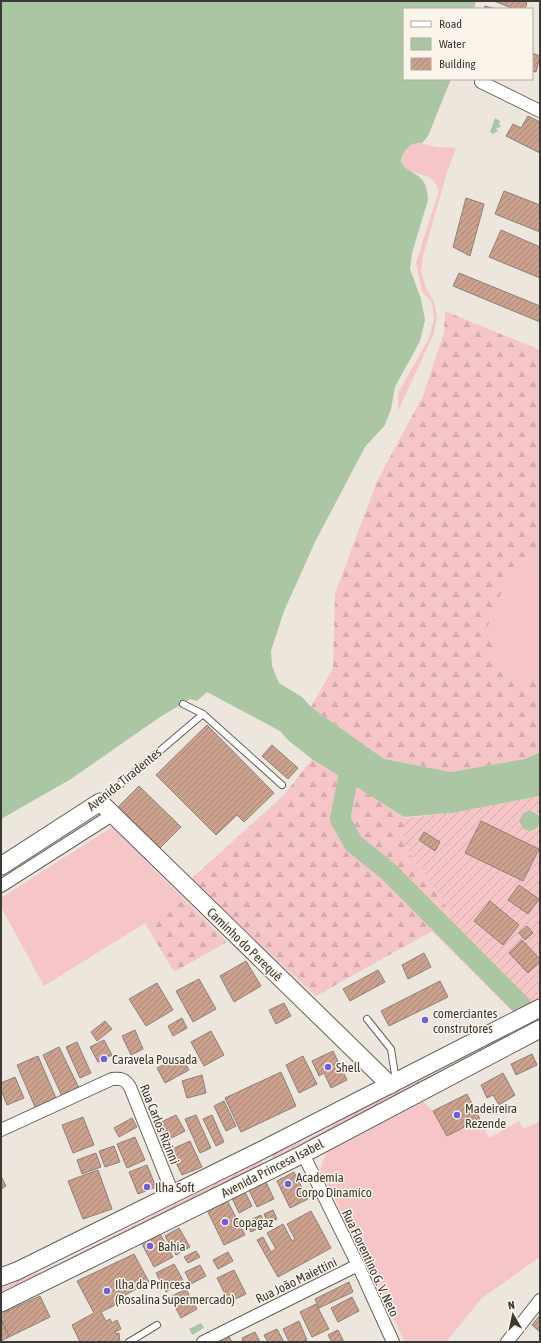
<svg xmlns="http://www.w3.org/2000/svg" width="541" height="1343" viewBox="0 0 541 1343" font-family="'Asap Condensed',sans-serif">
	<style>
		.grass { fill: #f6c5c8 }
		.forest { fill: url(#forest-firs) }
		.garden { fill: url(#garden-furrows) }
		.water { fill: #aac6a2 }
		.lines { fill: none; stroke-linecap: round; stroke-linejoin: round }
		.river { stroke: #aac6a2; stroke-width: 20 }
		.building { fill: url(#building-hatch); stroke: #8b817d }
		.lane-casing { stroke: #655f57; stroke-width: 8 }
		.street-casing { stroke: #655f57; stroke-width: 14 }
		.secondary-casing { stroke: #655f57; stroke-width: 19 }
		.lane { stroke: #fff; stroke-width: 6 }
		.street { stroke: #fff; stroke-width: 12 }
		.secondary { stroke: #fff; stroke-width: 17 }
		.poi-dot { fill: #6b61db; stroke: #faf4ea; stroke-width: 1.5 }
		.labels { text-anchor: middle; stroke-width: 3; stroke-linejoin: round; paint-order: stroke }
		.street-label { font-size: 13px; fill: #3b3935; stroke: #faf4ea }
		.poi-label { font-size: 13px; fill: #3b3935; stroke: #faf4ea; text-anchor: start }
	</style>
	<defs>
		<pattern id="forest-firs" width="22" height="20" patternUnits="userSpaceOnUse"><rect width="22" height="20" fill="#f6c5c8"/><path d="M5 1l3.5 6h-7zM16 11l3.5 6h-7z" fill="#d4aaac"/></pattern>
		<pattern id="garden-furrows" width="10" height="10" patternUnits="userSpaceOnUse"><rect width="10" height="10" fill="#f6c5c8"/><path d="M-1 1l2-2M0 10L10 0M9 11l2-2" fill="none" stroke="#d4aaac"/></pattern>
		<pattern id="building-hatch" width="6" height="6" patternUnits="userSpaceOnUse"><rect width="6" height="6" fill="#cca18d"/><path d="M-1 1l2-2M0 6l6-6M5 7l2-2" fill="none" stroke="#a78474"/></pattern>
	</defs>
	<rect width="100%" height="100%" fill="#ede6dd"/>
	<g class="grass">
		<path d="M417 142 436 147 456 148 448 169 423 256 421 271 426 288 434 302 437 317 434 333 398 411V393L428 340 434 320 432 302 422 291 416 263 439 191C434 175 427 177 414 172 410 171 406 168 403 165 399 156 408 144 417 142Z"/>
		<polygon points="540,555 540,672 522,681 499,663 487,628 506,582"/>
		<polygon points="112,827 184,899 44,986 1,907 1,898"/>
		<polygon points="423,1102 433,1111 447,1136 480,1119 489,1138 519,1121 523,1129 540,1121 540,1257 481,1299 446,1342 405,1342 320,1169 326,1153"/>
	</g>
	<g class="forest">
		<polygon points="445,311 540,350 540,555 506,582 487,628 499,663 522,681 540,672 540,752 525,759 451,772 384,759 311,707 333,668 335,594 377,481 423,396 444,333"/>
		<polygon points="312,759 404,817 404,845 450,912 432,931 316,996 190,880 284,795"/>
		<polygon points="184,899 227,942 174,972 145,923"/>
	</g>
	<g class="garden">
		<polygon points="540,796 540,815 533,810 533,832 540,827 540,998 513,1012 432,931 450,912 404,845 404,818 452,813"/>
		<polygon points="540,1022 477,1056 273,1158 272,1155 316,1135 356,1112"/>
		<polygon points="262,1160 264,1164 108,1241 58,1269 40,1274 1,1293 1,1288 52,1267"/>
	</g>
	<g class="water">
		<path d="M1 1H476L474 9H404V79H451L428 136 422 143C411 141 403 150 401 161 408 177 427 169 428 200L412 253 410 269 421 299 425 320 420 341 395 387 391 409 385 425 365 447 315 542 284 611 271 651 272 666 279 683 302 697 311 707 384 759 451 772 525 759 540 752V796L452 813 404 817 312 759 289 741 280 731 207 692 197 701 190 699 160 717 71 779 1 819Z"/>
		<polygon points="495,118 500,121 499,124 501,127 496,128 498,131 493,134 490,132"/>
		<circle cx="530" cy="821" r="10"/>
		<polygon points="201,1323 204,1328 192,1335 189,1329"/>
	</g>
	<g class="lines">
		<polyline class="river" points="352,758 340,819 353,843 389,872 522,1006"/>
	</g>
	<g class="building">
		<polygon points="494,1 523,1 527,3 525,9 514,9"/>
		<polygon points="485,6 496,9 484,9"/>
		<polygon points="532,53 540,56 536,72 532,71"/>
		<polygon points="528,116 540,122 540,153 506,136 513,124 521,128"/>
		<polygon points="504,191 540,205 540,232 495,214"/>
		<polygon points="466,198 484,204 470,256 453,247"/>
		<polygon points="501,230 540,247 540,278 489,257"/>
		<polygon points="459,273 540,306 540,322 453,286"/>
		<polygon points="207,725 274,793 244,822 237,815 216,835 156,775"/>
		<polygon points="272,745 298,768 288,779 262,756"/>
		<polygon points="139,786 181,827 160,848 118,807"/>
		<polygon points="481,821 539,849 523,881 465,853"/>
		<polygon points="424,832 440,842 435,851 419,840"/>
		<polygon points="519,885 539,899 528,914 508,900"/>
		<polygon points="490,901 519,925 503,945 474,921"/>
		<polygon points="527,926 533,933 525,940 519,933"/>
		<polygon points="522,940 540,959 540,962 528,973 509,953"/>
		<polygon points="424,953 431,967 408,979 402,965"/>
		<polygon points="246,961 261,986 234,1002 220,976"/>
		<polygon points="378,970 385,982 350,1001 343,989"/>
		<polygon points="199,979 216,1009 193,1022 176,991"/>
		<polygon points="440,981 448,997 389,1026 381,1011"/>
		<polygon points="157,983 173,1010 146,1026 129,999"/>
		<polygon points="284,1003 291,1016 276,1024 269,1010"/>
		<polygon points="182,1018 187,1028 173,1036 168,1026"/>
		<polygon points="105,1021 112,1029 97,1041 91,1032"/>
		<polygon points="135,1030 143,1049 131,1055 122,1036"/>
		<polygon points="211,1031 224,1055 204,1066 191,1042"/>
		<polygon points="104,1040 112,1055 98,1062 90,1047"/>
		<polygon points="77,1042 91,1073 80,1078 66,1047"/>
		<polygon points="59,1047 79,1088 62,1096 43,1055"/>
		<polygon points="333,1051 347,1080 331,1088 324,1073 319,1076 312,1061"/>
		<polygon points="532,1054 537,1065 516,1075 511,1064"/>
		<polygon points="38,1056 56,1098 35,1107 17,1065"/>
		<polygon points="181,1056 189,1070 165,1083 157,1068"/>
		<polygon points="303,1056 317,1084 299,1093 286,1065"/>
		<polygon points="281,1072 296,1106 241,1132 225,1098"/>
		<polygon points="503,1073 515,1095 499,1105 493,1095 487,1098 481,1085"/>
		<polygon points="202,1075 206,1093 187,1098 182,1081"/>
		<polygon points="15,1077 24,1098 7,1105 1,1090 1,1083"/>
		<polygon points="467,1094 480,1119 447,1136 433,1111"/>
		<polygon points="224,1101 236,1126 226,1131 214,1106"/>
		<polygon points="176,1115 185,1131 166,1141 157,1124"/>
		<polygon points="196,1115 211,1148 200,1153 185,1119"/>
		<polygon points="212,1115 224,1142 216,1146 203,1119"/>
		<polygon points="83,1117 94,1145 73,1153 62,1125"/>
		<polygon points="132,1118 137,1127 119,1137 114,1128"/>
		<polygon points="135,1137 145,1160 127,1168 117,1144"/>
		<polygon points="190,1141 202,1167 182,1175 170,1150"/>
		<polygon points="114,1146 120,1162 105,1167 99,1151"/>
		<polygon points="96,1153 101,1167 82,1174 77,1160"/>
		<polygon points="147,1165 156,1187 138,1194 129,1172"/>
		<polygon points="98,1170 112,1209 83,1219 68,1181"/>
		<polygon points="294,1172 308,1199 290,1208 277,1181"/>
		<polygon points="1,1176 6,1186 1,1189"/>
		<polygon points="265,1180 274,1199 257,1207 248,1188"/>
		<polygon points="244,1190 252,1206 239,1213 231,1196"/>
		<polygon points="226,1198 245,1235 224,1245 206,1208"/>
		<polygon points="273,1210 277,1219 268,1223 264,1214"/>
		<polygon points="311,1211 331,1248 278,1277 257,1240 263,1237 271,1252 276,1249 267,1233 283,1224 292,1241 295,1239 287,1224"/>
		<polygon points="261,1215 265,1225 251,1232 246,1222"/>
		<polygon points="179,1228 190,1247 176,1255 165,1236"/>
		<polygon points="159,1232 173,1257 154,1267 141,1242"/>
		<polygon points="196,1251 200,1257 188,1263 184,1257"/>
		<polygon points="228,1252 233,1261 218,1269 213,1260"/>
		<polygon points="134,1254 149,1282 114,1301 115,1305 101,1312 106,1321 110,1319 112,1323 117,1320 121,1329 115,1332 116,1334 119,1333 120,1342 80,1342 72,1325 94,1313 77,1281"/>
		<polygon points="174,1264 184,1282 166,1292 156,1273"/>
		<polygon points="200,1265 206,1276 191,1284 185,1272"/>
		<polygon points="234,1270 246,1294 229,1302 217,1278"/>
		<polygon points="349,1282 353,1292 319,1308 315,1299"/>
		<polygon points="186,1289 197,1309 181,1318 170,1297"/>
		<polygon points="40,1296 50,1317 9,1337 1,1319 1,1314"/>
		<polygon points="352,1297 359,1311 338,1322 331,1308"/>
		<polygon points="316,1304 329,1329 312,1337 300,1312"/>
		<polygon points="540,1315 540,1332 532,1325"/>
		<polygon points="1,1319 9,1337 1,1341"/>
		<polygon points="299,1321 307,1340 302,1342 289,1342 283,1329"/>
		<polygon points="277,1329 284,1342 268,1342 264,1335"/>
		<polygon points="338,1330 344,1342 332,1342 328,1335"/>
		<polygon points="255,1332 260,1342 243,1342 242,1338"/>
		<polygon points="228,1335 232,1342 221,1342 220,1340"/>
	</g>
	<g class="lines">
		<g class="lane-casing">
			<g id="lane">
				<polyline points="183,704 203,714 282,785"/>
				<polyline points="101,801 203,714"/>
				<polyline points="367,1019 391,1049 396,1081"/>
				<polyline points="129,1342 157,1325"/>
			</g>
		</g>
		<g class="street-casing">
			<g id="street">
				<polyline points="481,82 540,111"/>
				<polyline points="1,886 112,815"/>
				<path d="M1 1130 112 1079C121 1078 125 1079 130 1087L173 1194"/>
				<polyline points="303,1154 358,1265 393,1342"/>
				<polyline points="203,1342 358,1265"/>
				<polyline points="507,1342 540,1300"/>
			</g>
		</g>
		<g class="secondary-casing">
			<g id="secondary">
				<polyline points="1,866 100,802 390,1085"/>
				<polyline points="1,1277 17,1271 262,1150 540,1008"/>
				<polyline points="1,1303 303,1154 540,1029"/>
			</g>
		</g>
		<use href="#lane" class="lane"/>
		<use href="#street" class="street"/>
		<use href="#secondary" class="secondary"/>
	</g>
	<g class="poi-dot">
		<circle cx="425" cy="1020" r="4"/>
		<circle cx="104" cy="1059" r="4"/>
		<circle cx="328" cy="1067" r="4"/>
		<circle cx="457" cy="1115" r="4"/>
		<circle cx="288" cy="1184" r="4"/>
		<circle cx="147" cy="1187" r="4"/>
		<circle cx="225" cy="1222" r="4"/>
		<circle cx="150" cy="1246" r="4"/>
		<circle cx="107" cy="1291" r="4"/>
	</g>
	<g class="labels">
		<g class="street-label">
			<text transform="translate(124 779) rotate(-39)" y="5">Avenida Tiradentes</text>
			<text transform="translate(245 944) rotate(44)" y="5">Caminho do Perequê</text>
			<text transform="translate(160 1124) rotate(68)" y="5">Rua Carlos Rizinni</text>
			<text transform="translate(272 1168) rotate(-27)" y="5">Avenida Princesa Isabel</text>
			<text transform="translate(371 1263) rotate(65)" y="5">Rua Florentino G. V. Neto</text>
			<text transform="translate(296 1280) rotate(-26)" y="5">Rua João Maiettini</text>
		</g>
		<g class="poi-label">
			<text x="433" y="1018">comerciantes<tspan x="433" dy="15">construtores</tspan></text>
			<text x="112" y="1064">Caravela Pousada</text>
			<text x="336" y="1072">Shell</text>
			<text x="465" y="1113">Madeireira<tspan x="465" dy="15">Rezende</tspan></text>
			<text x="296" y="1182">Academia<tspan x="296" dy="15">Corpo Dinamico</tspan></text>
			<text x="155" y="1192">Ilha Soft</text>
			<text x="233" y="1227">Copagaz</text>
			<text x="158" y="1251">Bahia</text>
			<text x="115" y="1289">Ilha da Princesa<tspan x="115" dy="15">(Rosalina Supermercado)</tspan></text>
		</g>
	</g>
	<rect width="541" height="1343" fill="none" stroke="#3b3935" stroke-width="4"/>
	<rect x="403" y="8" width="130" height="72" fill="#faf4ea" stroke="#aea9a2"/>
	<rect x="411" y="21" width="20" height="6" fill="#ffffff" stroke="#aea9a2"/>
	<text x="439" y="28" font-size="12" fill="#3b3935">Road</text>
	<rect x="411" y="38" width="20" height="12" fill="#aac6a2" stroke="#aea9a2"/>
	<text x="439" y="48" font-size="12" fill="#3b3935">Water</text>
	<rect x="411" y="58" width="20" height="12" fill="url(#building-hatch)" stroke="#aea9a2"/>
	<text x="439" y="68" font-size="12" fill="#3b3935">Building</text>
	<g transform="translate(513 1315) rotate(351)" stroke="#faf4ea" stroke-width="3" paint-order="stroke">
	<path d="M0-3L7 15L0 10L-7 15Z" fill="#3b3935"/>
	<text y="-6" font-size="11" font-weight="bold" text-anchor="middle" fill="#3b3935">N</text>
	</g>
</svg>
